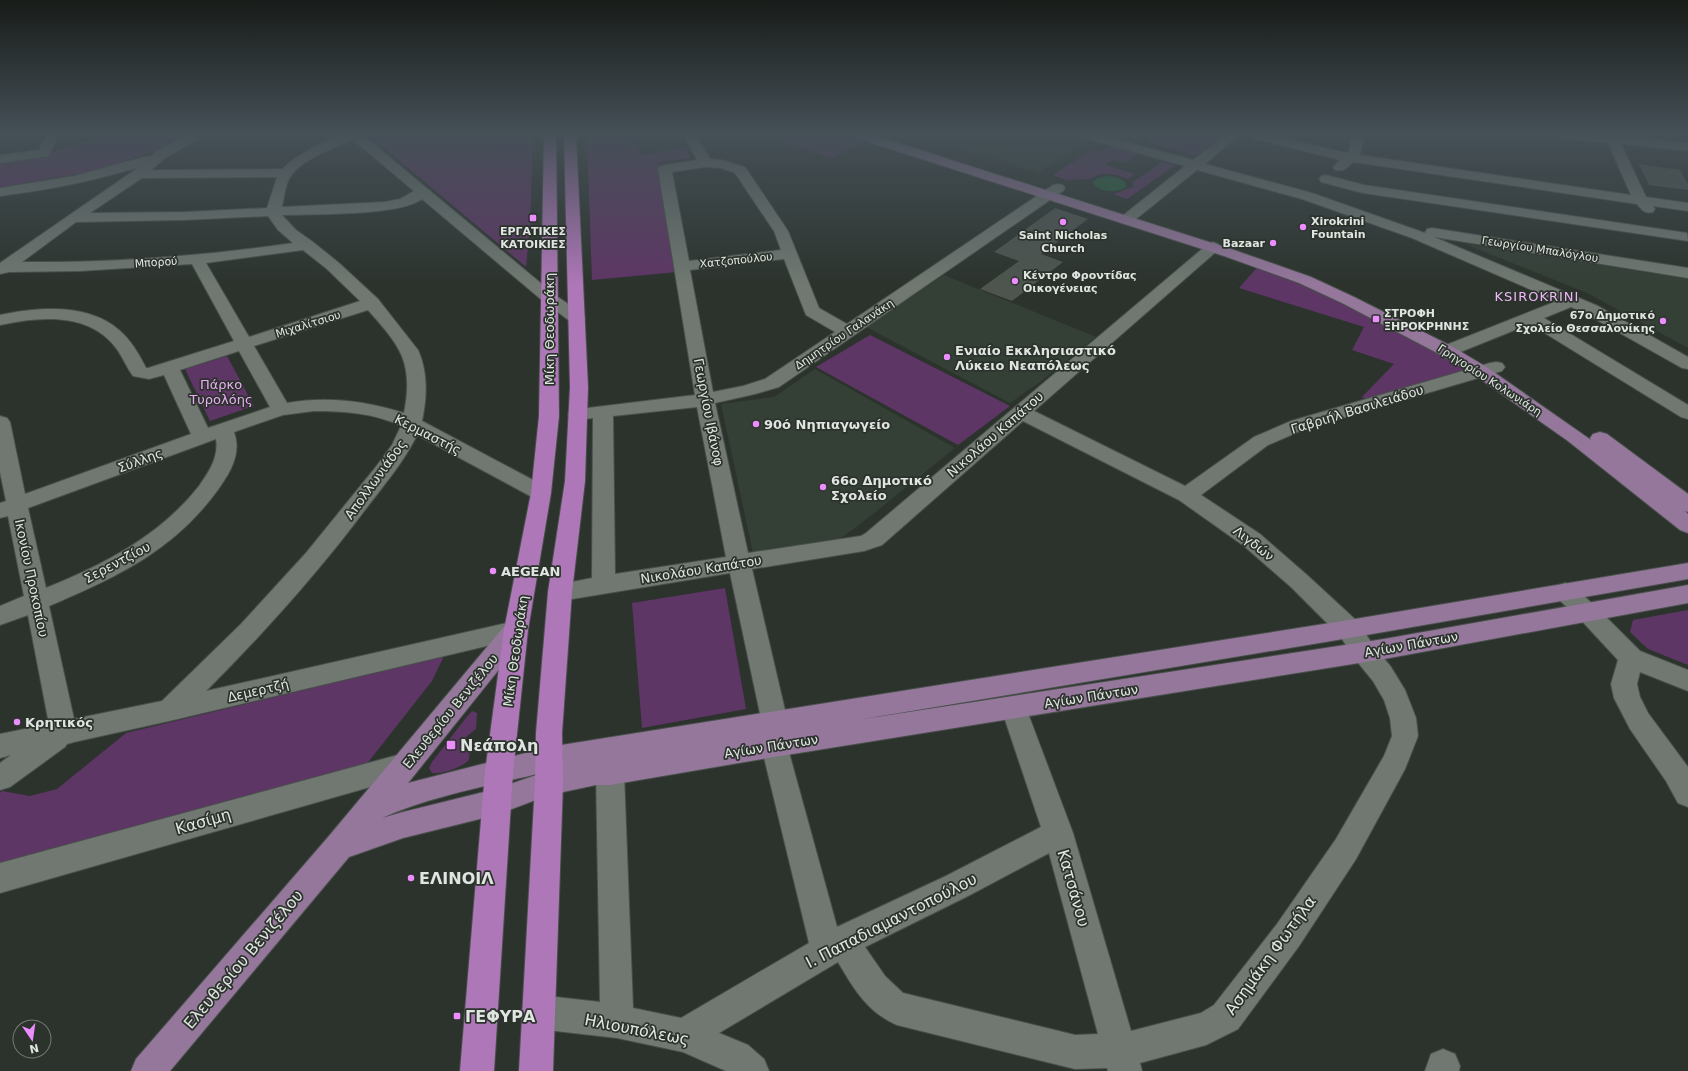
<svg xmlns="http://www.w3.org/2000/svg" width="1688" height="1071" viewBox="0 0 1688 1071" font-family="'DejaVu Sans',sans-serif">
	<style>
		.built { fill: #343f36 }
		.green { fill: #5e3665 }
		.water { fill: #226338 }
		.building { fill: #4d554e }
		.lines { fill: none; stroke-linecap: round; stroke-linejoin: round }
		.minor-casing { stroke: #49504b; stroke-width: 2 }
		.major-casing { stroke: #49504b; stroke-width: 2 }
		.highway-casing { stroke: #49504b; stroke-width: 2 }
		.minor { fill: #707871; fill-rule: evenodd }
		.major { fill: #95779c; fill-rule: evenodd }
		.highway { fill: #ae77b8; fill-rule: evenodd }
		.poi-dot { fill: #eb8dfc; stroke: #2c332d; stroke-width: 1.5 }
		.labels { text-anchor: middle; stroke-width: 3.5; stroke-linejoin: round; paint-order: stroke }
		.far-poi-label { font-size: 11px; font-weight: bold; fill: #e0e5e1; stroke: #2c332d; text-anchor: start }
		.far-street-label { font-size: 11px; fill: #e0e5e1; stroke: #2c332d }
		.far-quarter-label { font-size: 13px; letter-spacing: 1px; fill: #edb9f6; stroke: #2c332d }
		.street-label { font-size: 13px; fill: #e0e5e1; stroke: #2c332d }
		.poi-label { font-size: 13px; font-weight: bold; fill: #e0e5e1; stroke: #2c332d; text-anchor: start }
		.park-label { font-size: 13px; fill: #ebacf6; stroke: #2c332d }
		.near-poi-label { font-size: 16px; font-weight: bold; fill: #e0e5e1; stroke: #2c332d; text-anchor: start }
		.near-street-label { font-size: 16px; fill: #e0e5e1; stroke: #2c332d }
	</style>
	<rect width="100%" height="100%" fill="#2c332d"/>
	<g class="built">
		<polygon points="916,135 1073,135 1087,139 1039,173"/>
		<polygon points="1465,244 1688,279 1688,348 1589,294"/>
		<polygon points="944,275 1096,337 1040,382 1010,403 866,327"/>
		<polygon points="815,369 955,448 858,526 839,539 753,553 721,404 774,397"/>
	</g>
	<g class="green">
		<polygon points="104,135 185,135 149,153 90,172 0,187 0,161 57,151"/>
		<polygon points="369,135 533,135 530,227 526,267"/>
		<polygon points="605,135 630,135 642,155 685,148 691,158 658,162 677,272 592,280 587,139"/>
		<polygon points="764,135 860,135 869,138 832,158"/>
		<polygon points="1154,135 1221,135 1196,155 1145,142"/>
		<path d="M1111 145 1137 154 1124 163 1112 160 1105 165 1135 174 1127 179C1117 174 1100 170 1091 179L1066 180 1053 175 1093 149 1102 152Z"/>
		<polygon points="1162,162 1175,165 1127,199 1113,194 1133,187 1133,182"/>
		<polygon points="1261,263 1305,280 1482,372 1371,403 1362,397 1394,364 1352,350 1364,327 1239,288"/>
		<polygon points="870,335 1010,406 958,445 816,367"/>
		<polygon points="227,356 254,406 210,421 185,369"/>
		<polygon points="725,588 746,709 642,728 632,603"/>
		<polygon points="1688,610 1688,665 1648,649 1630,632 1633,620"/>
		<polygon points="444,656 432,681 366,765 0,864 0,793 2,791 30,796 57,789 126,733"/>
		<path d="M472 711 477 713 476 729 467 736 464 741 470 744 469 760C462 767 442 775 432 773L429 768 432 762 465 719Z"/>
	</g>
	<path class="water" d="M1108 176 1119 178 1126 183V187C1117 193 1098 193 1093 182L1098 178Z"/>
	<g class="building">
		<polygon points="1639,164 1680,170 1688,184 1688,190 1649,185"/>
		<polygon points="1055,208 1088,219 1041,254 1063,262 1012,301 980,289 1019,261 994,252"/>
	</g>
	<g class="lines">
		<g class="minor-casing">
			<g id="minor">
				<polygon points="46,135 58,135 49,156 0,163 0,155 39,150"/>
				<path d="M187 135H202L200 138 165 158 151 170 283 169C291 158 326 140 340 135 347 133 356 135 363 135L555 295 583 314 585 318 583 322 577 323 571 322 543 301 422 199C400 216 313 214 282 215L296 230 313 242 339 263 378 299 418 350C428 372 427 398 422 421L548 488 551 493 548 498 541 500 534 498 417 435C404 462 383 486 365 510 317 574 263 634 206 691L516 621 525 623 528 630 525 637 516 639 169 721 74 742 67 744 65 747 10 787 0 790V763L11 755 0 758V734L49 724 28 615 0 625V606L24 596 8 516 0 518V503L6 501 0 472V416L7 418 10 422 25 494 191 434 164 375 149 379 133 376C125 365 121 352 111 342 83 312 36 317 0 325V315C38 307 88 303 119 330 131 340 139 354 146 368H148L234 341 192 264 80 271 9 272 0 274V263L139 167C94 181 47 190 0 196V188L74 176 147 156 150 157 155 152ZM352 139 414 191 400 199 384 202 282 207C284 198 285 187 289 179 299 160 333 149 352 139ZM277 177 267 208 184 212 90 213 142 178ZM268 216 278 230 293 243C203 256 112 263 22 262L76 222 184 220ZM303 250 327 269 360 301 249 337 206 263ZM368 310C400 346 414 362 404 413 366 401 327 396 287 403L254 346ZM239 351 270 407 208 428 180 370ZM314 411C344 411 374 413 401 426L392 445 375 468 306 553 241 624 162 701 74 719 49 606C117 577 173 551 217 491 230 473 242 454 234 432L283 415ZM216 439C219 457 209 472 199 486 160 536 103 565 46 588L28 508Z"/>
				<path d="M684 135H696L710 159 722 160 745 167 788 231 819 308 847 324 1053 185 1058 184 1063 185 1065 188 1063 191 779 387 755 394 715 403 748 553 861 536 866 533 1208 244 1213 242 1218 244 1221 247 1218 250 1034 411 1185 486 1254 437 1291 421 1490 363 1496 362 1502 363 1505 367 1502 371 1305 429 1268 445 1201 495 1260 534 1307 575 1358 622 1373 645 1391 667 1405 690 1416 718 1418 736 1405 769 1356 859 1299 946 1238 1029 1206 1045 1140 1063 1142 1071H1108L1107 1068 1075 1069 897 1025C867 1012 854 989 838 962L719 1033 748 1045 764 1059 769 1071H726L683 1052 617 1038 538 1029 526 1024 521 1012 526 1000 538 995 600 1002 596 773 600 764 610 761 620 764 624 773 633 1008 681 1018 809 943 761 745 764 737 773 734 766 731 762 723 730 573 560 601 552 598 548 592 552 586 592 578 593 418 578 420 571 418 568 414 571 410 695 395 658 169 660 166 665 165 697 160ZM705 167 721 168 735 173 774 231 781 250 689 261 672 172ZM784 259 806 315 835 332 765 379 743 386 713 392 690 270ZM697 407 726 557 615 574 613 416ZM1023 421 1179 500 1244 546 1291 587 1340 636 1355 659 1373 681 1384 700 1390 718 1392 736 1384 756 1336 839 1277 924 1214 1005 1201 1013 1131 1031 1073 833 1023 700 1014 697 1005 700 1001 708 1041 827 946 876 837 927 787 745 784 737 776 734 784 731 788 723 752 569 864 551 882 545ZM1049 853 1098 1034 1075 1035 903 993 885 976 865 947 968 896Z"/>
				<polygon points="1081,135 1101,135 1193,160 1225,135 1239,135 1205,164 1312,193 1425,233 1427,229 1432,228 1688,268 1688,278 1434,237 1598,306 1688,357 1688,369 1682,368 1586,314 1571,307 1544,318 1688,405 1688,419 1681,417 1530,324 1453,355 1447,356 1441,355 1438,351 1441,347 1557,301 1412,238 1302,199 1197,170 1131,223 1126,224 1121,223 1119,220 1121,217 1185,166 1083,138"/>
				<path d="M1249 135H1270L1347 153 1349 152 1352 135H1364L1360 155 1631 195 1608 143 1564 139 1560 138 1558 135H1603L1688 143V151L1621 144 1646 197 1688 203V211L1653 206 1655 209 1653 212C1644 214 1642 210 1637 204L1353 162C1347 168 1344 172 1335 170L1333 167 1340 160 1251 138Z"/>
				<polygon points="1326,175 1364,185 1687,233 1688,241 1363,193 1321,182 1319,179 1321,176"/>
				<polygon points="1565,583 1573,586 1596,607 1640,651 1688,670 1688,691 1640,672 1637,684 1640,697 1648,713 1688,767 1688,807 1678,803 1666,781 1630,729 1614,698 1611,684 1618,660 1580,619 1557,598 1553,592 1557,586"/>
				<polygon points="405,753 415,756 419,765 415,774 405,777 0,893 0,863"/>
				<polygon points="1443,1049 1455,1054 1460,1066 1459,1071 1425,1071 1431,1054"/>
			</g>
		</g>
		<g class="major-casing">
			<g id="major">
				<polygon points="854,135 873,135 1234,250 1311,277 1354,297 1453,347 1488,368 1591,440 1590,438 1593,434 1600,432 1607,434 1688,494 1688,512 1685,511 1688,514 1688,533 1680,530 1568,441 1476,376 1441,355 1342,303 1299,283 1224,256 856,138"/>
				<path d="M1688 563V579L1349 638 857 720 1384 639 1688 585V603L1384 659 774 757 610 785H596L549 795 496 815 403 838 349 857 170 1071H131L136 1059 329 836 507 623 516 621 525 623 528 630 525 637 408 783 549 747 1349 620ZM545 772 496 789 403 812 382 818C430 796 493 785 545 772Z"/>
			</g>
		</g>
		<g class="highway-casing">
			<g id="highway">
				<polygon points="544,135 556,135 559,416 551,493 528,630 513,772 494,1071 460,1071 485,772 504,630 531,493 539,416"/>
				<polygon points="564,135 576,135 588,387 585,481 572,592 562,733 563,783 553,1071 519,1071 535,783 536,733 548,592 565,481 570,387"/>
			</g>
		</g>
		<use href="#minor" class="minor"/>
		<use href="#major" class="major"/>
		<use href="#highway" class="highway"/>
	</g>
	<linearGradient id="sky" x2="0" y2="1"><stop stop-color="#181c19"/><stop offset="0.47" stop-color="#455057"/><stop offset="1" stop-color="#455057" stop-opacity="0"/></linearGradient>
	<rect width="1688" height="285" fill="url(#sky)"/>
	<g class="poi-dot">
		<rect x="529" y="214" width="8" height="8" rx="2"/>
		<circle cx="1063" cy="222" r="4"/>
		<circle cx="1303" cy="227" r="4"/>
		<circle cx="1273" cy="243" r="4"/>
		<circle cx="1015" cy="281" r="4"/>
		<rect x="1372" y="315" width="8" height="8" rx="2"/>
		<circle cx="1663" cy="321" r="4"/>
		<circle cx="947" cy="357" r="4"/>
		<circle cx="756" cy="424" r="4"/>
		<circle cx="823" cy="487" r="4"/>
		<circle cx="493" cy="571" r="4"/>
		<circle cx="17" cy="722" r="4"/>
		<rect x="446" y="740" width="10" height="10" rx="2"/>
		<circle cx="411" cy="878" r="4"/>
		<rect x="453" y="1012" width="8" height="8" rx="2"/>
	</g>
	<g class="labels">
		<g class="far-poi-label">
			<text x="1311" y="225">Xirokrini<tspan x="1311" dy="13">Fountain</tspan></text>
			<text x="533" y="235" text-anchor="middle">ΕΡΓΑΤΙΚΕΣ<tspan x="533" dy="13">ΚΑΤΟΙΚΙΕΣ</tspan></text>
			<text x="1063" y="239" text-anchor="middle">Saint Nicholas<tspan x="1063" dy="13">Church</tspan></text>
			<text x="1265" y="247" text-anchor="end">Bazaar</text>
			<text x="1023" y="279">Κέντρο Φροντίδας<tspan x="1023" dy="13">Οικογένειας</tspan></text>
			<text x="1384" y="317">ΣΤΡΟΦΗ<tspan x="1384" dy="13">ΞΗΡΟΚΡΗΝΗΣ</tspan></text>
			<text x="1655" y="319" text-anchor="end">67ο Δημοτικό<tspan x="1655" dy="13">Σχολείο Θεσσαλονίκης</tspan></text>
		</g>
		<g class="far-street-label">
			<text transform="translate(1540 249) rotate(9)" y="4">Γεωργίου Μπαλόγλου</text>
			<text transform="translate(736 260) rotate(-6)" y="4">Χατζοπούλου</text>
			<text transform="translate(156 262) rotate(-4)" y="4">Μπορού</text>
			<text transform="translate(308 324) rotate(-17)" y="4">Μιχαλίτσιου</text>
			<text transform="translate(844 334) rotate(-34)" y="4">Δημητρίου Γαλανάκη</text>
			<text transform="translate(1490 380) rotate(33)" y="4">Γρηγορίου Κολωνιάρη</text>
		</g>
		<g class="far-quarter-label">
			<text x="1537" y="301">KSIROKRINI</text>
		</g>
		<g class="street-label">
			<text transform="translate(549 329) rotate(-90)" y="5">Μίκη Θεοδωράκη</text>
			<text transform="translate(1357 409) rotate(-17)" y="5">Γαβριήλ Βασιλειάδου</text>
			<text transform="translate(709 412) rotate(79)" y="5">Γεωργίου Ιβάνοφ</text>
			<text transform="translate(428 434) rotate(27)" y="5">Κερμαστής</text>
			<text transform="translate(995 434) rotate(-41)" y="5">Νικολάου Καπάτου</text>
			<text transform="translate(140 460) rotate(-20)" y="5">Σύλλης</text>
			<text transform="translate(375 479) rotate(-54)" y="5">Απολλωνιάδος</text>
			<text transform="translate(1254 543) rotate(38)" y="5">Λιγδών</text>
			<text transform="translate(117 562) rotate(-28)" y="5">Σερεντζίου</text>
			<text transform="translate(701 569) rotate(-9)" y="5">Νικολάου Καπάτου</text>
			<text transform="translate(32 578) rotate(78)" y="5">Ικονίου Προκοπίου</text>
			<text transform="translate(1411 644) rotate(-10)" y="5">Αγίων Πάντων</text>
			<text transform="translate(515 651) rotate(-82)" y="5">Μίκη Θεοδωράκη</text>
			<text transform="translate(258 690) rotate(-13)" y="5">Δεμερτζή</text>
			<text transform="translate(1091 696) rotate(-9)" y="5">Αγίων Πάντων</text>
			<text transform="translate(450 711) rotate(-51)" y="5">Ελευθερίου Βενιζέλου</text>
			<text transform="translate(771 746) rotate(-9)" y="5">Αγίων Πάντων</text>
		</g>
		<g class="poi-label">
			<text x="955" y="355">Ενιαίο Εκκλησιαστικό<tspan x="955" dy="15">Λύκειο Νεαπόλεως</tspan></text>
			<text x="764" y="429">90ό Νηπιαγωγείο</text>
			<text x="831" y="485">66ο Δημοτικό<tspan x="831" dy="15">Σχολείο</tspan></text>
			<text x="501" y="576">AEGEAN</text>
			<text x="25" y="727">Κρητικός</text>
		</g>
		<g class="park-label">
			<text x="221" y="389">Πάρκο<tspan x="221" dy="15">Τυρολόης</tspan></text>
		</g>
		<g class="near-poi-label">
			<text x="460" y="751">Νεάπολη</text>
			<text x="419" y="884">ΕΛΙΝΟΙΛ</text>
			<text x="465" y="1022">ΓΕΦΥΡΑ</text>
		</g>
		<g class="near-street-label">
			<text transform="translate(203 821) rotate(-16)" y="6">Κασίμη</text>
			<text transform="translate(1074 888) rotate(74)" y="6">Κατσάνου</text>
			<text transform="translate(891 920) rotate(-27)" y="6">Ι. Παπαδιαμαντοπούλου</text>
			<text transform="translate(1270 955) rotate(-54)" y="6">Ασημάκη Φωτήλα</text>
			<text transform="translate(243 959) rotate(-50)" y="6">Ελευθερίου Βενιζέλου</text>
			<text transform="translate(637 1029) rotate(11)" y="6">Ηλιουπόλεως</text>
		</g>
	</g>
	<g transform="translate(32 1039) rotate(167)"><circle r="19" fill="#2c332d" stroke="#747a75"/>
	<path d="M0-3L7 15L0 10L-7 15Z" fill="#eb8dfc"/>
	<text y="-6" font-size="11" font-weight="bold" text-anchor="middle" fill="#e0e5e1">N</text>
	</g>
</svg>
